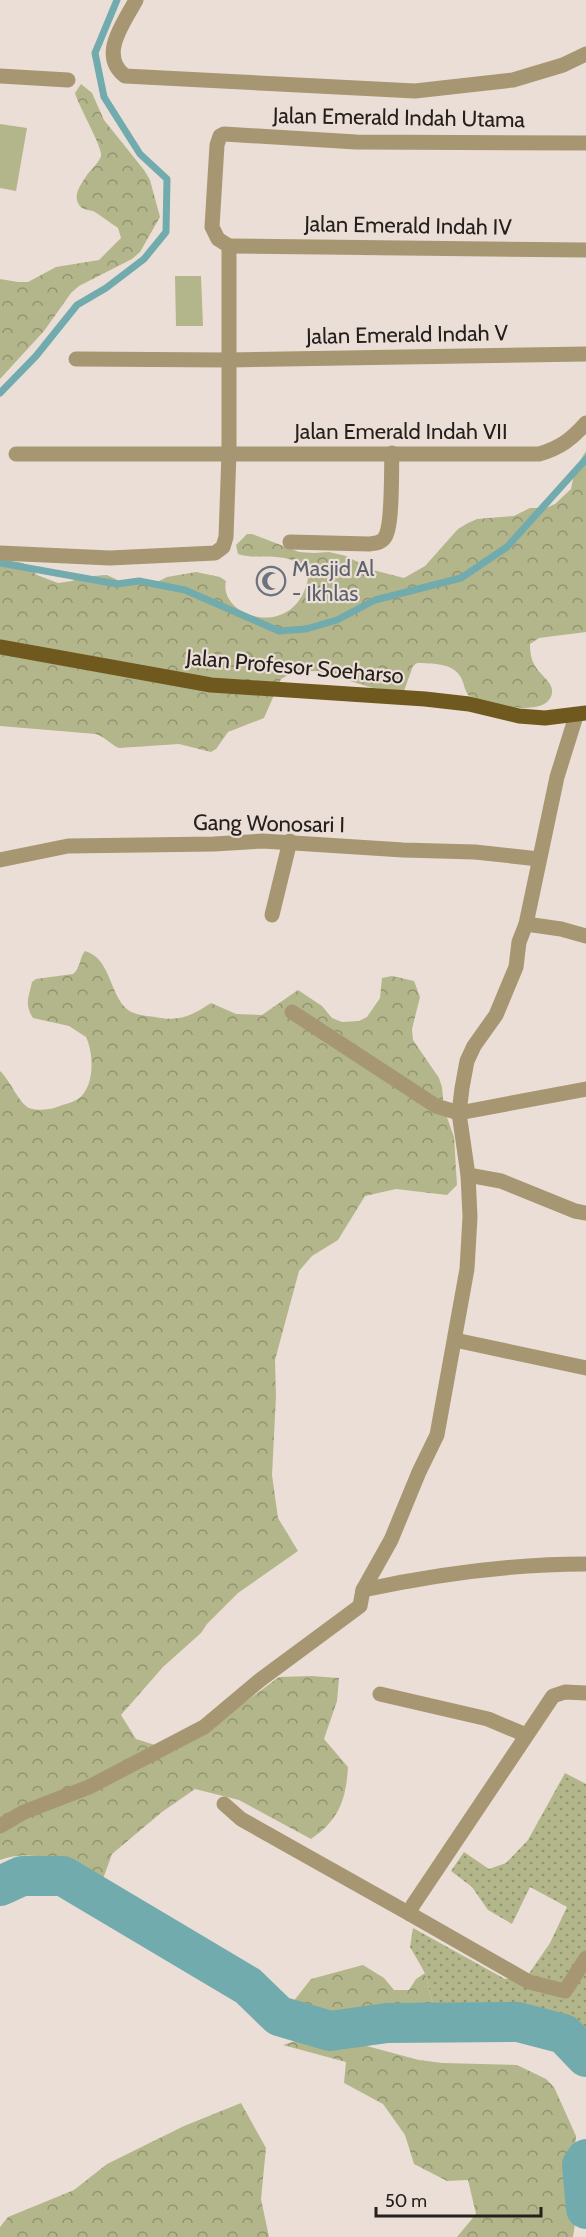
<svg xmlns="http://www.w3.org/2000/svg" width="586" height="2237" viewBox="0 0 586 2237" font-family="Cabin,sans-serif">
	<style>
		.grass { fill: url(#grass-dots) }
		.forest { fill: url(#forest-crowns) }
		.pitch { fill: #b3b68a }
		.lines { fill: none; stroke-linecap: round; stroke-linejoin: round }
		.stream { stroke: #71abad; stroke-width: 7 }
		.river { stroke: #71abad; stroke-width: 40 }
		.street { stroke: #a69772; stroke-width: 15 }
		.primary { stroke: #70591e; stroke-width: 15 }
		.labels { text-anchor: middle; stroke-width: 4.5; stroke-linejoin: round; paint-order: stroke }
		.street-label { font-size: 22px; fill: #25201d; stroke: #ebded6 }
		.worship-label { font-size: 22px; fill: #5b616d; stroke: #ebded6; text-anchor: start }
	</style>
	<defs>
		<pattern id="grass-dots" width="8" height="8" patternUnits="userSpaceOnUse" patternTransform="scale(1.5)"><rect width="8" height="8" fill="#b3b68a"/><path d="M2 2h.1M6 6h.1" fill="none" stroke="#919470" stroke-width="1.8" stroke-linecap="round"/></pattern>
		<pattern id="forest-crowns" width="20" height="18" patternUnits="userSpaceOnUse" patternTransform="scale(1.5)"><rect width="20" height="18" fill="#b3b68a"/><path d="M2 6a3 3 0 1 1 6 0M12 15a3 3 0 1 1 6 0" fill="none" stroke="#919470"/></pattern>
	</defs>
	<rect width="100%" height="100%" fill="#ebded6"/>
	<polygon class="grass" points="565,1773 586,1784 586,2039 530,2005 434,2008 425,1973 410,1947 413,1928 505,1979 528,1975 550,1943 567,1907 530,1887 512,1924 488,1910 472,1887 451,1871 464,1852 489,1869 506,1863 528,1840"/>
	<g class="forest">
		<path d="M81 84 92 93 104 120 144 170 150 180 160 217 140 252 132 259 79 286 71 293 44 331 0 379V279L18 282H28L56 267 99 260 121 238 118 228C110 223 103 217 95 212 91 210 85 210 82 208 70 198 81 184 87 175 91 169 99 163 101 156 103 148 78 105 75 93Z"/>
		<path d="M586 451V632L539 638 530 644C530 652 531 659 535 666 539 674 554 683 552 693 548 720 483 704 468 695 464 689 464 682 460 676 451 662 431 664 417 663L413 666 404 691 373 688 317 671 294 672 281 679 264 718 228 732 216 749 211 752 179 744 119 748C111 745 107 738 96 734L0 726V559L23 563 37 575 58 583 72 581 80 577 107 575 124 583 151 585 167 577 196 572 220 577 226 581C218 615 286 639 305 589 308 582 310 573 304 568 285 550 260 561 238 554L236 545 247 534H252L299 552 314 553 329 552 346 556 373 570 404 578 425 566 458 529 468 523 477 519 514 516 530 508H546L555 504 571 489 575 469Z"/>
		<path d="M85 951C111 958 109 995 128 1010 135 1015 147 1016 155 1017 179 1022 191 1016 211 1003L236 1014 262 1015 298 990 322 1006 332 1018 342 1022 359 1021 367 1017 380 998 382 978 392 976 414 981 420 997 412 1029 413 1040 439 1078 442 1087 444 1109 454 1137 457 1185 447 1195 396 1189 365 1196 338 1240 312 1256 299 1271 275 1360 276 1396 272 1475 278 1518 298 1551 238 1593 207 1624 201 1633 163 1667 121 1715 136 1739 174 1751 209 1729 279 1677 312 1676 339 1678 337 1701 324 1739 348 1767C346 1800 339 1820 311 1839L239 1800 195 1789 162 1812 112 1854 100 1887C88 1882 80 1874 69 1867 50 1855 21 1852 0 1860V1071C10 1080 18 1102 29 1108 36 1111 49 1110 57 1107 64 1104 72 1103 78 1099 95 1087 94 1054 86 1037L69 1026 33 1018C24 1004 29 997 32 982L36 979 73 974C81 968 79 958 85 951Z"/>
		<path d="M363 1965 384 1978 394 1990H409L416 1979 425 1973 434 2008C389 2023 337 2016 293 2002L311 1979Z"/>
		<polygon points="308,2037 348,2041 419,2060 443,2063 517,2065 546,2079 554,2087 576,2136 573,2189 576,2217 573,2237 457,2237 476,2214 468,2180 447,2181 414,2164 405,2135 383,2104 344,2083 346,2062 283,2045"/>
		<polygon points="241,2103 266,2148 261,2199 269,2237 0,2237 0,2227 8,2217 74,2190 107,2164 184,2126"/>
	</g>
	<g class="pitch">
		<polygon points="0,124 27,128 16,191 0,188"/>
		<polygon points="175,276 201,276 203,326 176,326"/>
	</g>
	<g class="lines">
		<g class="stream">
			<polyline points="0,393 36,356 77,305 106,288 144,259 166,232 167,179 140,154 104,97 95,53 117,0"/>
			<polyline points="0,563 117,584 139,581 185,590 279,631 306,629 337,620 375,600 461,578 507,547 586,459"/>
		</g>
		<g class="river">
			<polyline points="0,1886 22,1876 63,1876 248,1986 279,2016 330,2031 387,2023 518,2022 564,2034 586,2057"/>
			<polyline points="586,2159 582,2165 586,2209"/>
		</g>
		<g class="street">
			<path d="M136 0C124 23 98 55 125 76L415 91 513 80 563 65 586 54"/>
			<polyline points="0,76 68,80"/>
			<polyline points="229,246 586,250"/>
			<polyline points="76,359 229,360 586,354"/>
			<path d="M16 454H539C560 448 572 439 586 423"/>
			<path d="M290 542 369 544C375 543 382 543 385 537 393 525 391 470 392 453"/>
			<polyline points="0,553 110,558 215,553 223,547 226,537 229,453 229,246 218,239 212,227 217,145 220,136 224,134 356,142 586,143"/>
			<polyline points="0,860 68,846 214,844 263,841 403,850 475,852 539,859"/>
			<polyline points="272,915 290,841"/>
			<polyline points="526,924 561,929 586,936"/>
			<polyline points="292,1012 436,1106 459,1113 586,1089"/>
			<polyline points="468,1175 501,1181 575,1211 586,1213"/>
			<polyline points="455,1340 586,1368"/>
			<path d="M363 1590C437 1574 510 1564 586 1564"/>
			<polyline points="586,1693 565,1692 553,1696 413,1905 410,1914 529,1982 565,1991 586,1958"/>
			<polyline points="380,1694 488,1719 526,1735"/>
			<polyline points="224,1804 241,1819 410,1914"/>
			<polyline points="0,1826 24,1812 89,1787 204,1727 260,1680 360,1606 363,1590 391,1540 419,1472 437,1435 467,1269 470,1217 468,1175 459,1113 462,1088 467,1061 474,1046 496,1015 516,967 519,942 526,924 557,777 576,716"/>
		</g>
		<polyline class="primary" points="0,647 211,685 425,699 469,704 519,716 545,718 586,713"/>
	</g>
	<defs>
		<g id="mosque-ring" transform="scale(1.5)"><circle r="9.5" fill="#ebded6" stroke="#6b7280" stroke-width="1.5"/><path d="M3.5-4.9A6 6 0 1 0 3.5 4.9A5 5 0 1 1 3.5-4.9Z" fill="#6b7280"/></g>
	</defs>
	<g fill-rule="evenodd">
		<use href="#mosque-ring" x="271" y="581"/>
	</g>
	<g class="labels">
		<g class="street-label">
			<text transform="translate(399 117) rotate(1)" y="8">Jalan Emerald Indah Utama</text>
			<text transform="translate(408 225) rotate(1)" y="8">Jalan Emerald Indah IV</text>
			<text transform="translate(407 334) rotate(-1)" y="8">Jalan Emerald Indah V</text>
			<text x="401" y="439">Jalan Emerald Indah VII</text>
			<text transform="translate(295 666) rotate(5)" y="8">Jalan Profesor Soeharso</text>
			<text transform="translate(269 823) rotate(1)" y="8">Gang Wonosari I</text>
		</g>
		<g class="worship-label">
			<text x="292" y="576">Masjid Al<tspan x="292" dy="25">- Ikhlas</tspan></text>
		</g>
	</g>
	<path d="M376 2207v9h165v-9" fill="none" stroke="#25201d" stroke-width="3"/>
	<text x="385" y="2207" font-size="18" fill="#25201d" stroke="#ebded6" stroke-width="4.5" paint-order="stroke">50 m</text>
</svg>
